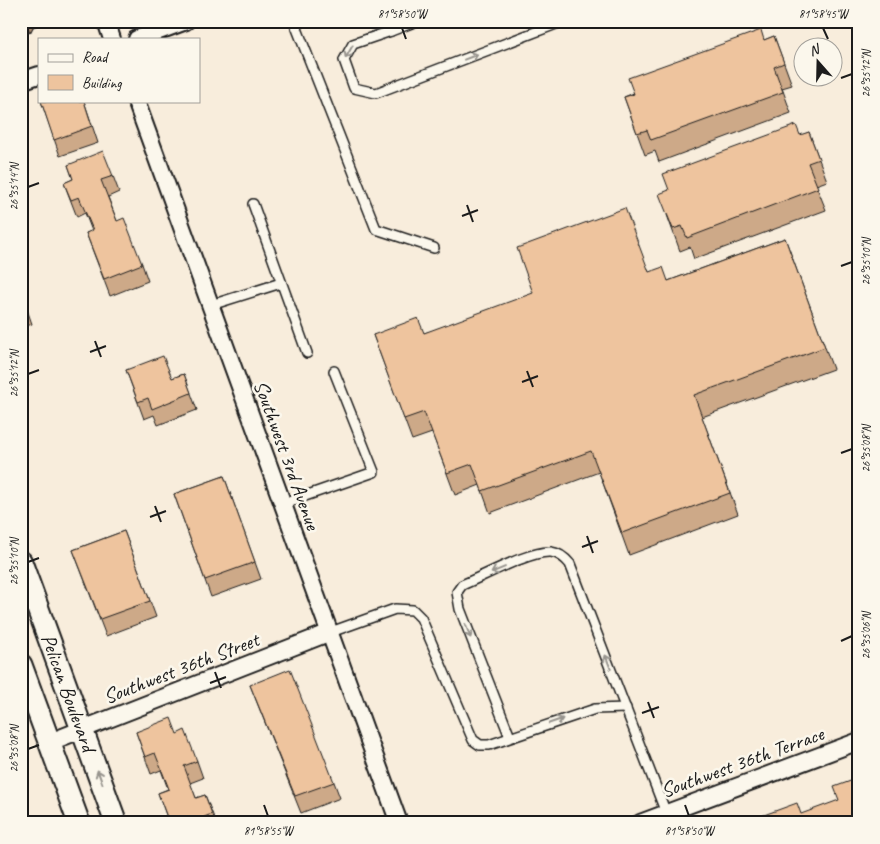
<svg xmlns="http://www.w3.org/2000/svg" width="880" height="844" viewBox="0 0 880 844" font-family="Caveat,sans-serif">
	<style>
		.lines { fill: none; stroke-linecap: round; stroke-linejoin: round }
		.service-casing { stroke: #1c1c1c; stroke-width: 12 }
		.minor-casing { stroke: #1c1c1c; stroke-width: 20 }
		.tertiary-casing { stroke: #1c1c1c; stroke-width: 25 }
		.service { stroke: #fbf7ec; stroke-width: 9 }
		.minor { stroke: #fbf7ec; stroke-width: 16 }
		.tertiary { stroke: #fbf7ec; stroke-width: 21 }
		.wall { fill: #cda988; stroke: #1c1c1c }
		.shaded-wall { fill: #a7896f; stroke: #1c1c1c }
		.building { fill: #eec49e; stroke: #1c1c1c }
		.oneway { stroke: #97948e }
		.ticks { fill: none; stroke: #1c1c1c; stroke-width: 2 }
		.labels { text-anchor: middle; stroke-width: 5; stroke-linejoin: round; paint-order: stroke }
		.street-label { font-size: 21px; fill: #1c1c1c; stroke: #fbf7ec }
		.neatline { fill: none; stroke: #1c1c1c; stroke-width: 2 }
		.ticks-label { font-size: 12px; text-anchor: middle; fill: #1c1c1c }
	</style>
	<rect width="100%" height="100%" fill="#f8eddc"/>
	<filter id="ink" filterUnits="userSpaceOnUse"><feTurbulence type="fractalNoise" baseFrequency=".02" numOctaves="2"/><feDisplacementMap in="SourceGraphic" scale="10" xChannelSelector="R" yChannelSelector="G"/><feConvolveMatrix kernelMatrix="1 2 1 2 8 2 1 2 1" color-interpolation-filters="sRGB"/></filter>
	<g filter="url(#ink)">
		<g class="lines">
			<g class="service-casing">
				<g id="service">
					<polyline points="294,21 376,229 434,248"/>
					<polyline points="387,21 391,31 417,21"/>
					<polyline points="391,31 353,44 344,60 354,88 376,93 564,21"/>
					<polyline points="253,204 307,353"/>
					<polyline points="211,305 281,283"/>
					<polyline points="282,504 374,472 334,371"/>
					<polyline points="328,633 395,609 413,610 421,618 473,740 480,745 489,745 595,709 626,708"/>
					<path d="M510 737 460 609 457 592 462 585C482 577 531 550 551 552 559 553 565 558 570 564L666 813"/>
				</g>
			</g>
			<g class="minor-casing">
				<g id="minor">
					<polyline points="106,21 112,39"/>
					<polyline points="137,39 186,21"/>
					<polyline points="21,81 39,75"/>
					<polyline points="136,101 399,823"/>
					<polyline points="50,742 328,633"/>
					<polyline points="640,823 859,741"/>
				</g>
			</g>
			<g class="tertiary-casing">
				<g id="tertiary">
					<path id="s1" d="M21 562 116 823"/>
					<polyline points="21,665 79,823"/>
				</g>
			</g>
			<use href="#service" class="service"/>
			<use href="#minor" class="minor"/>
			<use href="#tertiary" class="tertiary"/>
		</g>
		<g class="wall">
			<polygon points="21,21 49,21 33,27 30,33 24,30 21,31"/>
			<polygon points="774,36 792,85 782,88 791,113 659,162 655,151 645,155 624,97"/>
			<polygon points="41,101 84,101 98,143 60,156"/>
			<polygon points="809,132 827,181 816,185 826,210 694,259 690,247 680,251 667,215 669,190"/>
			<polygon points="68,165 113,176 119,192 108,197 117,221 142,264 148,281 110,296 86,233 92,231 85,213 77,217 64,183 73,179"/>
			<polygon points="785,238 833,369 702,417 738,514 629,555 599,472 490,513 480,485 455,495 432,433 412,440 373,335 424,333 649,272 668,281"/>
			<polygon points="21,292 32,324 21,328"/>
			<polygon points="126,370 172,378 184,374 197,410 158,425 154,415 144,419"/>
			<polygon points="224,476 261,579 211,597 174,494"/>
			<polygon points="124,531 156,617 106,636 73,550"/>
			<polygon points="250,685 334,782 340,798 301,813"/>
			<polygon points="136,732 177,734 197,761 203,778 190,783 196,798 205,795 216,823 169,823 158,793 168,789 161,770 151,774"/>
		</g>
		<polygon class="shaded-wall" points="26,21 31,21 33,27 30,33"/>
		<g class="building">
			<polygon points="761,30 764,40 774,36 784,63 774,67 783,92 651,140 647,130 637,133 624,97 634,94 628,78"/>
			<polygon points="41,101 84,101 92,126 54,140"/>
			<polygon points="796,125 800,135 809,132 819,159 808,163 818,188 687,238 682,226 673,229 659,194 669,190 663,174"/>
			<polygon points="103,151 113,176 101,180 117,221 124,218 142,264 104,279 86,233 93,230 79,197 71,200 64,183 73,179 68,165"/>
			<polygon points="625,208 649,272 663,267 668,281 785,238 825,347 694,395 730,493 622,533 591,451 482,491 472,464 447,473 424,412 404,419 373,335 418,318 424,333 533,293 517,248"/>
			<polygon points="21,293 26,307 21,309"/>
			<polygon points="163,356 172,378 184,374 191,393 152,409 148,398 138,402 126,370"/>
			<polygon points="224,476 255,562 205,580 174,494"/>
			<polygon points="124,531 150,601 100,619 73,550"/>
			<polygon points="290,669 334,782 295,796 250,685"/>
			<polygon points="171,718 177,734 185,730 197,761 184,766 196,798 205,795 212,814 204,817 206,823 177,823 175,818 168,820 158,793 169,789 155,753 145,757 136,732"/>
			<polygon points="859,778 859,823 742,823 797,803 801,814 839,800 834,787"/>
			<polygon points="339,820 340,823 333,823"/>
		</g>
		<defs><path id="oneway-shaft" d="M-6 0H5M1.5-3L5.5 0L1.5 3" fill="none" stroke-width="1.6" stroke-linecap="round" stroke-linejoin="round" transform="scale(1.25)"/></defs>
		<g class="oneway">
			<use href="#oneway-shaft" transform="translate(349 52) rotate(119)"/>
			<use href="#oneway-shaft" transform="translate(471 57) rotate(-21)"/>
			<use href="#oneway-shaft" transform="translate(498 570) rotate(157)"/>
			<use href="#oneway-shaft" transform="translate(468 631) rotate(69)"/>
			<use href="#oneway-shaft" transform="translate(608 662) rotate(-111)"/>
			<use href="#oneway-shaft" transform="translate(556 721) rotate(-19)"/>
			<use href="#oneway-shaft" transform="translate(100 777) rotate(-110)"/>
		</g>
	</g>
	<path class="ticks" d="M402 28 406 39M823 28 828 39M841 78 852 74M28 187 39 183M467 205 473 222M462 216 478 210M841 266 852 262M95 341 101 357M90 352 106 346M527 371 533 387M28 374 39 370M522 382 538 376M841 453 852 449M155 506 161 522M150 517 166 511M587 536 593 553M582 547 598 541M28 562 39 558M841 641 852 636M215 672 221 688M210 683 226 677M648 702 654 718M642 713 659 707M28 749 39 745M264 805 268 816M685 805 689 816"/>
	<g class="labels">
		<g class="street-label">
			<text transform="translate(287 455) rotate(70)" y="7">Southwest 3rd Avenue</text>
			<text transform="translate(181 668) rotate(-21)" y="7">Southwest 36th Street</text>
			<text dy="7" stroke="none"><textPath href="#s1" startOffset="139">Pelican Boulevard</textPath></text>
			<text transform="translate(742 762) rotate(-20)" y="7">Southwest 36th Terrace</text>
		</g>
	</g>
	<rect width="880" height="844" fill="none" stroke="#fbf7ec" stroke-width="55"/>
	<rect x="38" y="38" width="162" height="65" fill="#fbf7ec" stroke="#a29f99"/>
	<rect x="48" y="54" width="25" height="8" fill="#fbf7ec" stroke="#a29f99"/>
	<text x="82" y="62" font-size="15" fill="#1c1c1c">Road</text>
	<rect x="48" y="75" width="25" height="15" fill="#eec49e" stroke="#a29f99"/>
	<text x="82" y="88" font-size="15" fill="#1c1c1c">Building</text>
	<g transform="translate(818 62) rotate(340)"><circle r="24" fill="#fbf7ec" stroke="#a29f99"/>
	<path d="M0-4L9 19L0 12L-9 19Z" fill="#1c1c1c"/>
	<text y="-8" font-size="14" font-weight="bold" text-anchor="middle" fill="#1c1c1c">N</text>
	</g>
	<rect x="28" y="28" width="824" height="788" class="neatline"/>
	<g class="ticks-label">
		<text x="402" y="18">81°58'50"W</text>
		<text x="823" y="18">81°58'45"W</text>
		<text transform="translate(866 74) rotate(-90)" y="4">26°35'12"N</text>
		<text transform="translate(14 187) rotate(-90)" y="4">26°35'14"N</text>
		<text transform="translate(866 262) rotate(-90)" y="4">26°35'10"N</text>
		<text transform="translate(14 374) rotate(-90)" y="4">26°35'12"N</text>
		<text transform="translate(866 449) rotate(-90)" y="4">26°35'08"N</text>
		<text transform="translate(14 562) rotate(-90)" y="4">26°35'10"N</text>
		<text transform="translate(866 636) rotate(-90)" y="4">26°35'06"N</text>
		<text transform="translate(14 749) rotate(-90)" y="4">26°35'08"N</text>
		<text x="268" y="835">81°58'55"W</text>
		<text x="689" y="835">81°58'50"W</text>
	</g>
</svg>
